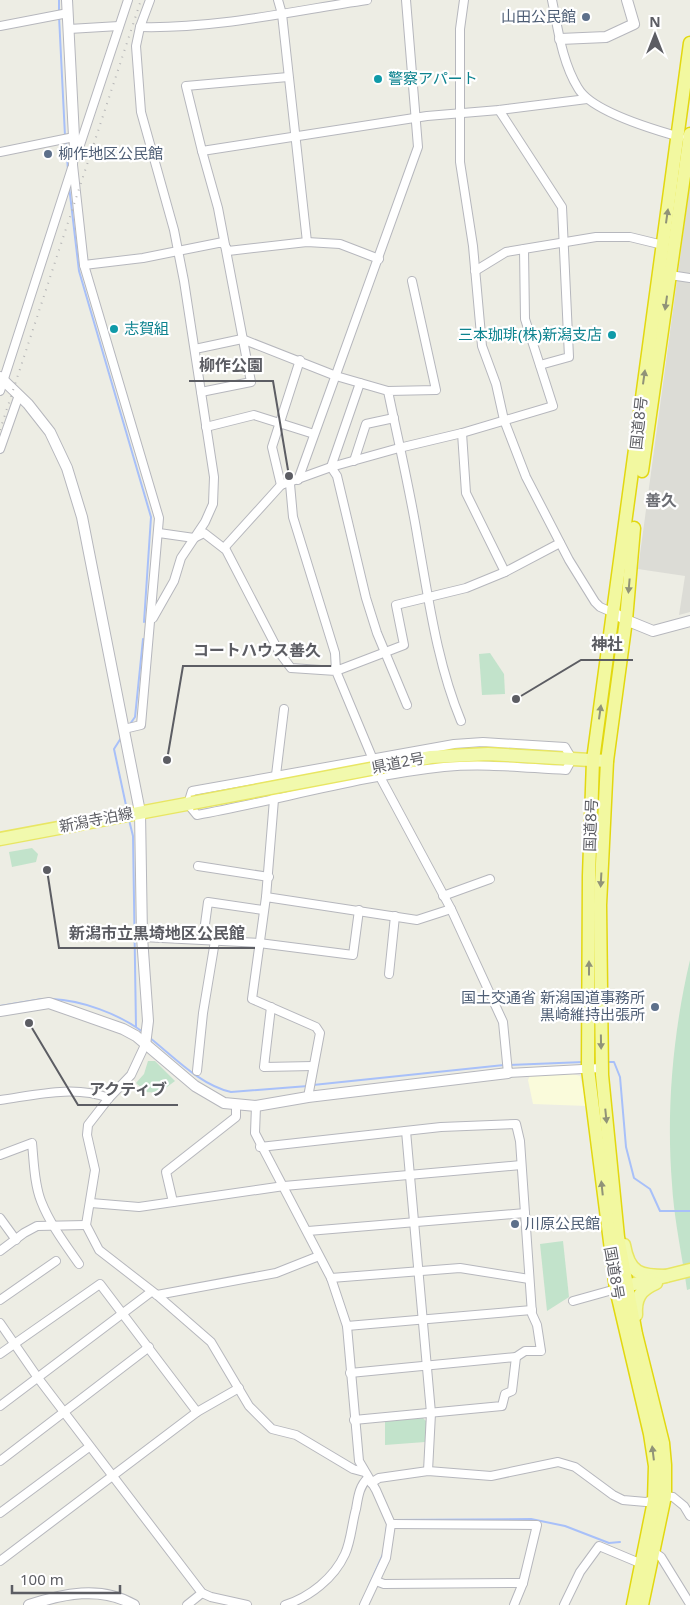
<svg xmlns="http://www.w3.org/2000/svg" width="690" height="1605" viewBox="0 0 690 1605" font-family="'Noto Sans','Noto Sans JP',sans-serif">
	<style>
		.commercial { fill: #fafbdb }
		.industrial { fill: #dcdcd6 }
		.green { fill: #c2e3cb }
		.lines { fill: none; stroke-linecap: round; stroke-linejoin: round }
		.stream { stroke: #a8c0f9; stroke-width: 2 }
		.minor-casing { stroke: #b6b7bd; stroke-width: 10 }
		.tertiary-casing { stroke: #b6b7bd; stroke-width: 12 }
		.primary-casing { stroke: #e8e663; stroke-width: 15 }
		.trunk-casing { stroke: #e2d810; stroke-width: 15 }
		.minor { stroke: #fff; stroke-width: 8 }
		.tertiary { stroke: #fff; stroke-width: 10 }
		.primary { stroke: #f1f9ad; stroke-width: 12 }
		.trunk { stroke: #f2f8a0; stroke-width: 12 }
		.rail { stroke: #b6b6b7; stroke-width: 2; stroke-dasharray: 1 6; stroke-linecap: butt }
		.primary-bridge-casing { stroke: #e8e663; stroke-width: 15; stroke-linecap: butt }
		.primary-bridge { stroke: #f1f9ad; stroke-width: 12 }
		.oneway { fill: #909378 }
		.service-dot { fill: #5c6f8a; stroke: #fff; stroke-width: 2 }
		.culture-dot { fill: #0f9aa8; stroke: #fff; stroke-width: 2 }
		.labels { text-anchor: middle; stroke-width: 4.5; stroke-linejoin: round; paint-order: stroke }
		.service-label { font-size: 15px; fill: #4e5e75; stroke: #fff; text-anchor: end }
		.culture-label { font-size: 15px; fill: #0d838f; stroke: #fff; text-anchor: start }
		.street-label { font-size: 15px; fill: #5c5d63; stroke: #fff }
		.neighbourhood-label { font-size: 16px; font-weight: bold; fill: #6d6f75; stroke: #fff }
		.leader { fill: none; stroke: #5c5d63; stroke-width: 2 }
		.callout-dot { fill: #5c5d63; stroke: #fff; stroke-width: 2 }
		.callout-label { font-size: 16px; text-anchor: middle; font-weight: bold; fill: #5c5d63; stroke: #fff; stroke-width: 4.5; stroke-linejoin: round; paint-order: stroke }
	</style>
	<rect width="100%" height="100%" fill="#edede4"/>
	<polygon class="commercial" points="573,1074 580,1076 587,1106 533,1104 528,1080 530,1075"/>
	<polygon class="industrial" points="690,184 690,612 679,615 685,576 638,569"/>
	<g class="green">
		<polygon points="490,653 504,674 505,694 482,695 479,654"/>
		<polygon points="32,848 38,854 36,862 12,867 9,852"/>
		<path d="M690 960V1289L687 1290C682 1255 674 1219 672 1184 666 1110 673 1032 690 960Z"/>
		<polygon points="148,1061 155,1061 175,1081 159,1093 146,1092 136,1083 144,1074"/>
		<polygon points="563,1241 569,1297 547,1311 540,1244"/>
		<polygon points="423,1418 427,1422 425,1442 385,1445 385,1421"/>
	</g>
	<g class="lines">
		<g class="stream">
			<polyline points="59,0 59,11"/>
			<polyline points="59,16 65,136"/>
			<polyline points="66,141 68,171"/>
			<polyline points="69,186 79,271 151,517 144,622"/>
			<polyline points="130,724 135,717 143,639"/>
			<polyline points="121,738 114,749 127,810"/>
			<polyline points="129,820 133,836 136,1027"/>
			<path d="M52 999C81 1000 119 1014 143 1032"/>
			<polyline points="0,1006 42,999"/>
			<path d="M150 1038C174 1057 200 1085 231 1092L308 1086"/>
			<polyline points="606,1062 614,1062 620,1077 626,1147 634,1178 650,1189 660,1211 690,1211"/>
			<polyline points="509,1065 584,1062"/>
			<polyline points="313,1085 504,1065"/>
			<polyline points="392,1520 531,1519 565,1526 609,1543 620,1542"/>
			<polyline points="386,1532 388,1521"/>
			<polyline points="368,1588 384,1552"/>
		</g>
		<g class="minor-casing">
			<g id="minor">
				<path d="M150 0 140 27C216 29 292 11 367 0"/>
				<polyline points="278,0 282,14 307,242"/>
				<polyline points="464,0 460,29 460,162 473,246 482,346 496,384 504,420 526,477 569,560 595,602 600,607 614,613"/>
				<path d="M552 0C558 29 562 62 578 88 591 111 655 130 680 137"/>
				<polyline points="0,26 68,13"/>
				<polyline points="140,27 136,46 141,112 174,230 184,281 214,477 213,504 205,522 181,558 174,581 153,618"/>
				<polyline points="69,29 119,26"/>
				<polyline points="288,77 186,86 202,151 427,116 499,110 587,99"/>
				<polyline points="499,110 562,207 569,357 540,365"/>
				<polyline points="0,152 74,137 73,165 84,265 159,518 141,725 124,729"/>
				<polyline points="76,157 128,0"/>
				<polyline points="84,265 143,258 223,242 228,251 307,242 340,244 379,259"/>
				<polyline points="475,271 506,252 596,237 630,237 663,245"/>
				<polyline points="670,275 690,278"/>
				<path d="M412 281 436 390 388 391C398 440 410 490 418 540 429 601 437 663 461 721"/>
				<polyline points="195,349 242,339 336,376 388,391"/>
				<polyline points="0,391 72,168"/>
				<polyline points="201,392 251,382 218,208 202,151"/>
				<polyline points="206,427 254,415 314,434"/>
				<polyline points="462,433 466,493 505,572"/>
				<polyline points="0,449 19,395"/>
				<polyline points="354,461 366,424 394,418"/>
				<polyline points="331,467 337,476 366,598 377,633 407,705"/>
				<polyline points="331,467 360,383"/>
				<polyline points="298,480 418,147 406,0"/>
				<polyline points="290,484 293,517 335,653 336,671 404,645 396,605 466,588 505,572 560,543"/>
				<polyline points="281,485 272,447 300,360"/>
				<polyline points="159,533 194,538 204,533 226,550 279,652 291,668 336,671 374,762"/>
				<polyline points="224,548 281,485 331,467 399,448 462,433 553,406 525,319 524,249"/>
				<path d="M483 742 565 747 572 759 566 770C525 768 485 763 444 767 361 776 279 800 197 815L188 804 192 791 454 744Z"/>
				<polyline points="379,775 451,909 503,1022 508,1073 601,1068"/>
				<polyline points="198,866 269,877"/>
				<polyline points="443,896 490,879"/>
				<polyline points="266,897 276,775 284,709"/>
				<polyline points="142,937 259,943 353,955 359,910"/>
				<polyline points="203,939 208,902 263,910"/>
				<polyline points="389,974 395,916"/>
				<polyline points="271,1007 264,1067 313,1066"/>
				<polyline points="145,1045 131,1075 109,1098 88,1125 87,1135 95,1170 86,1225 99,1250 157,1295 211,1342 249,1406 272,1429 296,1435 353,1469 364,1472"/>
				<polyline points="197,1071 203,1013 215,941"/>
				<polyline points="308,1097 320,1033 316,1027 252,999 266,897 417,920 451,909"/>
				<path d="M0 1100C36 1095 74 1085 109 1098"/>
				<polyline points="256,1106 255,1133 331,1278 347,1326 359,1461 376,1490 391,1524 386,1558 364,1605"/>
				<polyline points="406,1131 431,1413 428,1471"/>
				<polyline points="260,1147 441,1127 516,1124 520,1141 532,1314 537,1325 541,1351 525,1351 516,1357 512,1391 505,1394 502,1406 354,1420"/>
				<path d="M0 1155 32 1143C34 1162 34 1183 41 1201 50 1224 65 1244 79 1264"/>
				<polyline points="173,1202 166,1172 236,1117 236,1104"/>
				<polyline points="91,1203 139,1207 284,1186 521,1165"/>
				<polyline points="0,1218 16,1240"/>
				<polyline points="308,1231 525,1213"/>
				<polyline points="0,1251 24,1233 37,1226 86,1225"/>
				<polyline points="331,1278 460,1268 529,1279"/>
				<polyline points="157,1295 276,1273 319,1256"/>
				<polyline points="0,1300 56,1261"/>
				<polyline points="573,1301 616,1289"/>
				<polyline points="0,1323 38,1378 202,1593 211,1597 247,1605"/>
				<polyline points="347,1326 532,1310"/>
				<polyline points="0,1354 100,1284 197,1412"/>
				<polyline points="350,1373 516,1357"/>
				<polyline points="0,1406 151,1292"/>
				<polyline points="0,1461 149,1347"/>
				<polyline points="371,1483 379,1478 428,1471 491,1476 558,1462 575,1467 613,1495 623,1500 646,1502 665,1496 673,1497 684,1506 690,1516"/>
				<polyline points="0,1513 89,1447"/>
				<polyline points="391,1524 537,1525 523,1583 514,1605"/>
				<polyline points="654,1552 661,1557 690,1604"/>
				<polyline points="0,1561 197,1412 239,1388"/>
				<polyline points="376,1581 384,1584 523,1583"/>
				<polyline points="187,1605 202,1593"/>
				<path d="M285 1605C310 1597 334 1578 345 1554 351 1541 352 1523 356 1509 358 1498 359 1486 368 1478"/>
				<polyline points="564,1605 580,1572 599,1546 642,1564"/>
			</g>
		</g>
		<g class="tertiary-casing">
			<g id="tertiary">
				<polyline points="67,0 74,137"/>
				<polyline points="560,39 606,37 634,24 627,0"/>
				<polyline points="0,377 28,404 50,432 67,468 82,517 140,812 142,937 148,1021 145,1045"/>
				<polyline points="614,613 626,620 653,631 690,621"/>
				<polyline points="0,1011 49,1003 123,1029 136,1036 195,1086 224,1103 256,1106 308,1097 508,1073"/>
				<path d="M29 1605C62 1594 101 1585 134 1605"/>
			</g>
		</g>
		<g class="primary-casing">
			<g id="primary">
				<polyline points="386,766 431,757 488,754 607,761"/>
				<polyline points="0,839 192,803"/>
				<path d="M624 1245C629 1274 641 1276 666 1276"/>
				<polyline points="618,1288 690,1270"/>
				<path d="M636 1315C635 1298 640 1290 656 1283"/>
			</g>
		</g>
		<g class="trunk-casing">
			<g id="trunk">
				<polyline points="642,471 690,134"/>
				<polyline points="634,528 626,620 607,761 600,905 602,1075 618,1237 636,1334 663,1443 665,1465 665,1496 642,1605"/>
				<polyline points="633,1605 654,1501 655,1466 650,1434 616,1289 588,1069 589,876 593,760 690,43"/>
			</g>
		</g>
		<use href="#minor" class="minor"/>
		<use href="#tertiary" class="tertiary"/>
		<use href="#primary" class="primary"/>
		<use href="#trunk" class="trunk"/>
		<polyline class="rail" points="0,430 141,0"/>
		<g class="primary-bridge-casing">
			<polyline id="primary-bridge" points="192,803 386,766"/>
		</g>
		<use href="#primary-bridge" class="primary-bridge"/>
	</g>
	<defs><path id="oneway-solid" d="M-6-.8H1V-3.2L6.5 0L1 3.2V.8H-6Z" transform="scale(1.25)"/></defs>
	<g class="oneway">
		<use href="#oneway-solid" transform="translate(667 216) rotate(-82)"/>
		<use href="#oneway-solid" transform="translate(666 303) rotate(98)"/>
		<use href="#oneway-solid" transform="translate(644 377) rotate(-82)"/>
		<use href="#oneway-solid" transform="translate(629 586) rotate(95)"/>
		<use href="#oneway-solid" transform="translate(600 712) rotate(-82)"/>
		<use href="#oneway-solid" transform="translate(601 880) rotate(93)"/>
		<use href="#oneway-solid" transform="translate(589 968) rotate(-90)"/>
		<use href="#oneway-solid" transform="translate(601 1042) rotate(89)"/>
		<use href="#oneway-solid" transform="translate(606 1116) rotate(84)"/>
		<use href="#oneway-solid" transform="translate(602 1188) rotate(-96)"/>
		<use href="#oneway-solid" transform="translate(653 1453) rotate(-97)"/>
	</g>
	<g class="service-dot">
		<circle cx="586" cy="17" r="5"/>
		<circle cx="48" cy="154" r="5"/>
		<circle cx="655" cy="1007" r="5"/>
		<circle cx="515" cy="1224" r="5"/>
	</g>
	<g class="culture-dot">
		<circle cx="378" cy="79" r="5"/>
		<circle cx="114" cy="329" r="5"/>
		<circle cx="612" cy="335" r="5"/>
	</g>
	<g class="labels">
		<g class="service-label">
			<text x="576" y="22">山田公民館</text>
			<text x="58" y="159" text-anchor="start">柳作地区公民館</text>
			<text x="645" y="1003">国土交通省 新潟国道事務所<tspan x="645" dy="17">黒崎維持出張所</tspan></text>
			<text x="525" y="1229" text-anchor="start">川原公民館</text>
		</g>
		<g class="culture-label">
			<text x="388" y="84">警察アパート</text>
			<text x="124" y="334">志賀組</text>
			<text x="602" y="340" text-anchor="end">三本珈琲(株)新潟支店</text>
		</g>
		<g class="street-label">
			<text transform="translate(639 423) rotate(-84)" y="5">国道8号</text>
			<text transform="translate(398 763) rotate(-11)" y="5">県道2号</text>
			<text transform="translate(96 820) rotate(-11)" y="5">新潟寺泊線</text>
			<text transform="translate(591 825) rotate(-88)" y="5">国道8号</text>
			<text transform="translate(614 1273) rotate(80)" y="5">国道8号</text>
		</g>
		<g class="neighbourhood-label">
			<text x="661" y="506">善久</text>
		</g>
	</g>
	<path class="leader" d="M289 476L273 381H189M516 699L581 660H633M167 760L183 666H331M47 870L59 948H255M29 1023L78 1105H178"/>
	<g class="callout-dot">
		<circle cx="289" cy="476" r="5"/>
		<circle cx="516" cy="699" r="5"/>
		<circle cx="167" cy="760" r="5"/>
		<circle cx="47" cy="870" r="5"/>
		<circle cx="29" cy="1023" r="5"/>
	</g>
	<g class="callout-label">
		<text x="231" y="371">柳作公園</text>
		<text x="607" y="650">神社</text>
		<text x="257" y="656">コートハウス善久</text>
		<text x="157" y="939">新潟市立黒埼地区公民館</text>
		<text x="128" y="1095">アクティブ</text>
	</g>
	<g transform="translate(655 35)" stroke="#ffffff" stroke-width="4" paint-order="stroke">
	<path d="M0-4L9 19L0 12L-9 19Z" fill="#5c5d63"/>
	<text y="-8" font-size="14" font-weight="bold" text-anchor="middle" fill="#5c5d63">N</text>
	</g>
	<path d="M12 1585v8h108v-8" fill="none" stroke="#5c5d63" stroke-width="2.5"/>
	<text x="20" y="1585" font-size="15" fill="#5c5d63" stroke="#ffffff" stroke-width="4" paint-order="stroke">100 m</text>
</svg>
